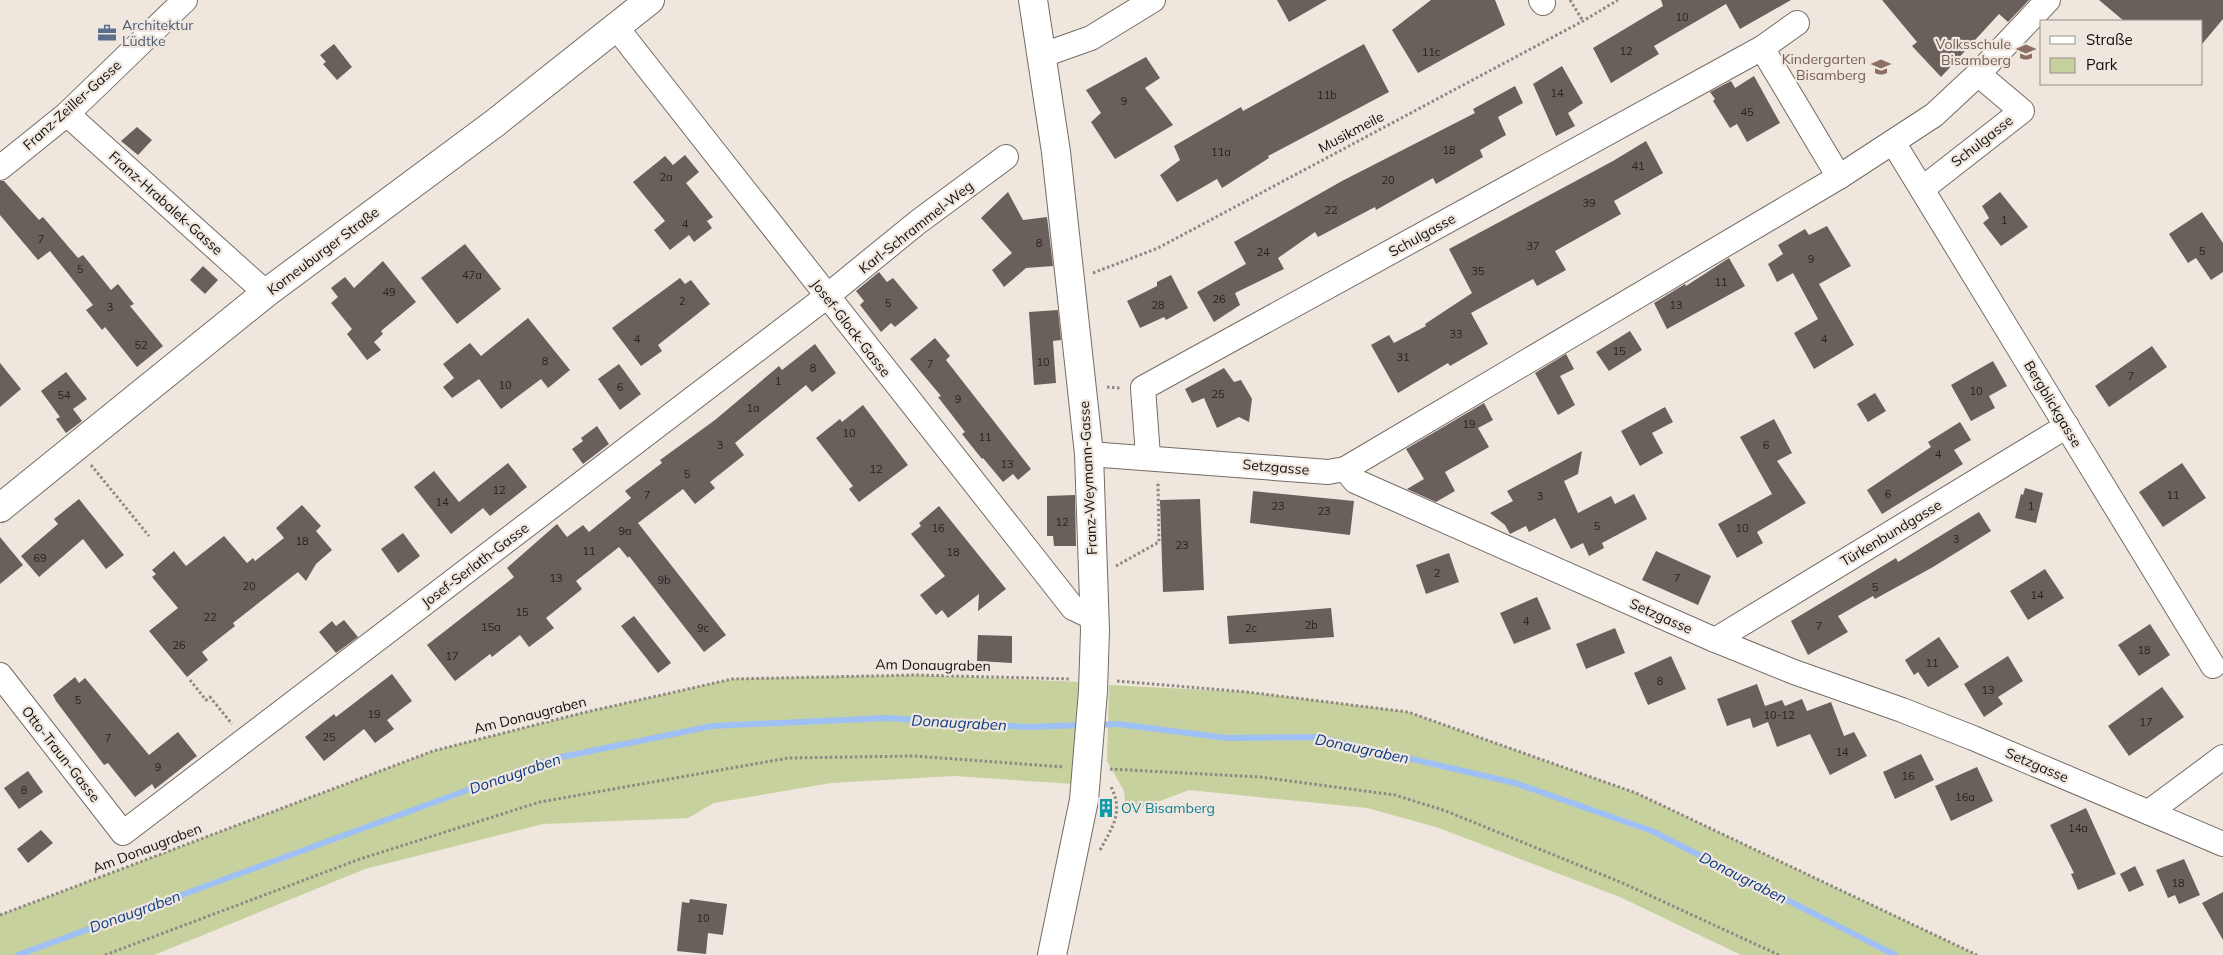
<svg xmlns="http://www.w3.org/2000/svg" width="2223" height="955" viewBox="0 0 2223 955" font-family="Mulish,sans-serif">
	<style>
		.green { fill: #c7d19d }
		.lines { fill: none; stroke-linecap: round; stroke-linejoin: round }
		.stream { stroke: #9fc0f4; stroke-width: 6 }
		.building { fill: #69605c }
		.street-casing { stroke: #746c65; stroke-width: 26 }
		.secondary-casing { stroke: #746c65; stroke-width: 30 }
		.path { stroke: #8e8883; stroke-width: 3; stroke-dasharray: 2.5 2.5; stroke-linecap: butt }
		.street { stroke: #fff; stroke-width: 24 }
		.secondary { stroke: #fff; stroke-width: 28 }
		.labels { text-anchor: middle; stroke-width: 4.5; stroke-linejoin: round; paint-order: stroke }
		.number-label { font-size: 11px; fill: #272220 }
		.service-label { font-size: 14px; fill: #4e5e75; stroke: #efe6de; text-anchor: start }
		.education-label { font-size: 14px; fill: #785e54; stroke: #efe6de; text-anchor: end }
		.street-label { font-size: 14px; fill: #110e0c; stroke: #efe6de }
		.culture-label { font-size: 14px; fill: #0d838f; stroke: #efe6de; text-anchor: start }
		.water-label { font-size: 15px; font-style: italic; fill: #0a3a83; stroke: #efe6de }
	</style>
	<rect width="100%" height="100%" fill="#efe6de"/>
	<g class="green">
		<polygon points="915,675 1082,682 1074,784 954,776 831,783 714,803 688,818 543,824 365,869 154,955 0,955 0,915 433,751 582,713 732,679"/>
		<polygon points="1109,685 1247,692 1408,712 1636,793 1977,955 1741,955 1620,897 1436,827 1367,808 1189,790 1126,814 1124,791 1107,761"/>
	</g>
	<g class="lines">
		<g class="stream">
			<polyline points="1095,725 1118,724 1227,738 1317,737 1515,783 1652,831 1895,955"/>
			<polyline points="18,955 552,759 712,726 886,718 1027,727 1083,725"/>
		</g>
	</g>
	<g class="building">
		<polygon points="1277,0 1327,0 1289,22"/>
		<polygon points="1431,0 1495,0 1505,25 1418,73 1392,30"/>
		<polygon points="1661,0 1791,0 1740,29 1726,4 1654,46 1659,54 1611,83 1593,48 1663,6"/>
		<polygon points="1882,0 2029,0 2008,22 1999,14 1941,77 1912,46 1917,42"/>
		<polygon points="2099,0 2223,0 2223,19 2202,44 2202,21 2124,21"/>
		<polygon points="334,44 352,67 337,80 323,64 326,62 320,55"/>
		<polygon points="1364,44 1389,92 1268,156 1269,158 1222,188 1217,179 1177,202 1160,175 1180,160 1174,146 1241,107 1243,111"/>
		<polygon points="1146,57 1160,78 1145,88 1173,125 1115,159 1091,122 1101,113 1086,90"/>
		<polygon points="1562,66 1583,103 1568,113 1575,126 1556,136 1533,84"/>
		<polygon points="1754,76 1780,123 1747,142 1737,124 1730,128 1713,101 1715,99 1710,92 1731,81 1735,88"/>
		<polygon points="1515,86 1523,103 1498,117 1506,135 1480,150 1483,157 1436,184 1433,178 1376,210 1375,207 1318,237 1315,232 1278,258 1284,269 1235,293 1240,305 1214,322 1197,292 1246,264 1234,242 1342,181 1475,113 1473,109"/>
		<polygon points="137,127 152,140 138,155 121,141"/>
		<polygon points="1646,141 1663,173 1614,201 1621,214 1555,251 1566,270 1537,286 1533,279 1471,313 1488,344 1450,366 1448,363 1398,393 1371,345 1389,335 1394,343 1426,326 1425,324 1472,293 1449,249 1613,161"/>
		<polygon points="685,155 699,172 686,183 713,217 707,221 712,228 694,242 689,235 670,250 654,230 665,221 633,182 665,156 673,165"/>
		<polygon points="0,181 4,181 39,220 43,217 78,258 83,255 111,290 118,284 134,304 130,306 163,346 137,367 105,327 102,330 86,310 93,305 50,251 38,260 0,215"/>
		<polygon points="1008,192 1023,220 1047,217 1053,266 1026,268 1004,287 992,270 1012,253 981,218"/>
		<polygon points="2000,192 2028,227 2001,246 1983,223 1989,218 1982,206"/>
		<polygon points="2202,212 2223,243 2223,272 2211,280 2196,258 2188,263 2169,234"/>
		<polygon points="1827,226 1851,266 1819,284 1854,345 1814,369 1794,333 1818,319 1793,273 1777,282 1768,264 1783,254 1778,245 1805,229 1809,235"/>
		<polygon points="465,244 501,289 457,324 421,278"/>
		<polygon points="1729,258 1745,286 1667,329 1654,303 1685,284 1686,286"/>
		<polygon points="383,261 416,302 381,331 383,334 374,342 381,350 367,360 347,334 352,329 331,303 338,297 331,288 345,277 354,288"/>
		<polygon points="203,266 218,280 205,294 190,280"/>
		<polygon points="879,272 887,282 893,278 918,308 895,327 891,323 881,332 860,305 864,301 856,291"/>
		<polygon points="1171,275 1188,308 1166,320 1164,317 1140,328 1127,301 1157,286 1157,282"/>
		<polygon points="680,278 685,284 691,280 710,304 658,345 662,351 641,366 612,328"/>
		<polygon points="1058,310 1061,340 1053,341 1056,383 1034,385 1029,312"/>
		<polygon points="528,318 570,370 548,388 541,379 501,409 479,379 452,398 443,387 454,378 443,364 470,343 481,356"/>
		<polygon points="1630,331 1642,350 1609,371 1596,352"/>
		<polygon points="935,338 950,356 946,360 1031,469 1018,480 1013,474 1003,482 983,458 982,459 962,434 965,432 938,397 941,396 910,359"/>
		<polygon points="815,344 836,373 812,392 806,385 735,443 744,455 710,482 715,488 695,504 683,489 638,523 726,635 704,652 629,556 628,558 619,547 576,581 582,589 546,618 554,628 529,647 520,635 492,657 490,654 455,681 427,645 514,577 507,568 557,524 567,537 583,525 589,532 631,498 625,491 662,463 660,460 715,420 779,366 782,370"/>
		<polygon points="2152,346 2167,367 2109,407 2095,386"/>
		<polygon points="1566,354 1574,369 1560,376 1575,405 1558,415 1535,373"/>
		<polygon points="1993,361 2007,386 1989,396 1995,408 1971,421 1951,385"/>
		<polygon points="0,363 21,389 0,407"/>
		<polygon points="619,364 641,394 620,410 598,379"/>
		<polygon points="1224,368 1234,382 1241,380 1252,399 1249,422 1239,417 1217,428 1204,398 1192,403 1185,389"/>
		<polygon points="66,372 87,399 73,409 82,421 66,433 56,419 60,417 41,391"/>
		<polygon points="1875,393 1886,411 1868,422 1857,404"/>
		<polygon points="1484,403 1493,420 1478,428 1489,447 1445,472 1455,491 1436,502 1407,489 1424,479 1406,449"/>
		<polygon points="863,405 908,465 859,502 849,489 853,486 816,438 840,419 842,422"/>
		<polygon points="1665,407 1673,422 1652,433 1663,453 1640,466 1621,431"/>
		<polygon points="1774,419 1792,453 1777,461 1806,503 1757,532 1763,543 1737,558 1718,524 1772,494 1740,437"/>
		<polygon points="1960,422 1971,440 1954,450 1963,464 1882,514 1867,490 1931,447 1928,442"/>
		<polygon points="597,426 609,444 583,464 572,449 583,441 581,438"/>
		<polygon points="1582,451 1578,474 1564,481 1578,513 1611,496 1615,504 1634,494 1647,519 1602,543 1604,548 1589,556 1583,543 1571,549 1555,518 1529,532 1526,526 1510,534 1505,525 1490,513 1513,501 1507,491"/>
		<polygon points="508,463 527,487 490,516 483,508 451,534 414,487 434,471 459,502"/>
		<polygon points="2182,463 2206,498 2163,527 2139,492"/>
		<polygon points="2025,488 2043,493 2036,523 2015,518 2021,494 2023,495"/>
		<polygon points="1253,491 1354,501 1350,535 1250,523"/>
		<polygon points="1075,495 1076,546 1054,546 1053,536 1047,536 1047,496"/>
		<polygon points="79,499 124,555 106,569 83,539 39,577 21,556 58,524 54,519"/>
		<polygon points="1200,499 1204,590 1163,592 1160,500"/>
		<polygon points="302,505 321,526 316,531 332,550 316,564 306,581 298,572 233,623 235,626 202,652 208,660 187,677 149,631 178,608 152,577 156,574 152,570 174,551 186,566 224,536 247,563 253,558 255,561 284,538 276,528"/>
		<polygon points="939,506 1006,589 978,611 979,594 948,618 942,610 936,615 920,595 945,576 911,534 921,526 919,523"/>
		<polygon points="1979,512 1991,531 1933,567 1875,599 1873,596 1838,616 1848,632 1808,655 1791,621 1896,558 1898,562"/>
		<polygon points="403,533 420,556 398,573 381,549"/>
		<polygon points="0,537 23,565 0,584"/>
		<polygon points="1656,551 1711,576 1698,605 1642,580"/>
		<polygon points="1449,553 1459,582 1426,594 1416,565"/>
		<polygon points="2045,569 2064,598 2028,620 2010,591"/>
		<polygon points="1537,597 1551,629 1514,644 1500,613"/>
		<polygon points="1331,608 1334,637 1229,644 1227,616"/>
		<polygon points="634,616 671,663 658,673 621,626"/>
		<polygon points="344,620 358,637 336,653 319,632 332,621 336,626"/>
		<polygon points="2150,624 2170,655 2139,676 2118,645"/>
		<polygon points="1615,628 1625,653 1586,669 1576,644"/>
		<polygon points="978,635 1012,636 1012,663 977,661"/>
		<polygon points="1939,637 1959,667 1928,687 1918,672 1914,675 1905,660"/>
		<polygon points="1671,656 1686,689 1648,705 1634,673"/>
		<polygon points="2008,656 2023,681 1998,697 2003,704 1984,717 1964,684"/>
		<polygon points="392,674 412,701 387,720 394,729 375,743 364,729 324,761 305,737 334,714 336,717"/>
		<polygon points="75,677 79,683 85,678 149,755 178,732 197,756 155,789 152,784 135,797 108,763 104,765 56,701 53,695"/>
		<polygon points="1757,684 1765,706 1782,700 1785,706 1802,699 1807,711 1831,702 1844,736 1854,732 1867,756 1830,775 1810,734 1777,747 1768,722 1753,728 1750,718 1727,726 1717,699"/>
		<polygon points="2162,687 2184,717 2129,756 2108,726"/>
		<polygon points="1921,754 1934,780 1895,799 1883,772"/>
		<polygon points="1977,767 1993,801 1951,821 1935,786"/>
		<polygon points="28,771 43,792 19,809 4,788"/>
		<polygon points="2086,808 2116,874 2078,890 2071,874 2074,873 2050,825"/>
		<polygon points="41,830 53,843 28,863 17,849"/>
		<polygon points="2184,859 2200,895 2179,904 2175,895 2168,898 2156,870"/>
		<polygon points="2135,866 2144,885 2129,892 2120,874"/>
		<polygon points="2223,892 2223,940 2202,903"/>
		<polygon points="690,899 727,904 723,935 708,933 706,954 677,951 682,902 689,903"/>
	</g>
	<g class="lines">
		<g class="street-casing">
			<g id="street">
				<polyline points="1541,0 1543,3"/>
				<polyline points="616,27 1073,608 1094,618"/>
				<polyline points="1762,48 1797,23"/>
				<polyline points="1043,55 1091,38 1153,0"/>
				<polyline points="67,114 266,293"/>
				<polyline points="1893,142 2213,666"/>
				<polyline points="0,168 67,114 185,0"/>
				<polyline points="1922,189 2022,111 1978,74"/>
				<polyline points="1089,454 1328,472 1345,469 1839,177 1934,115 1978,74 2048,0"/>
				<polyline points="1148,456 1143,388 1762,48 1839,177"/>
				<polyline points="1345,469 1355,481 1715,640 1794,672 1902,710 1973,738 2223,844"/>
				<polyline points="1715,640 2067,426"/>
				<polyline points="0,675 123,833 826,297 918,222 1006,157"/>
				<polyline points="2149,812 2223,757"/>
			</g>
		</g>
		<g class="secondary-casing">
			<g id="secondary">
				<polyline points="1033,0 1056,152 1089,454 1095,630 1093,691 1084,800 1052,955"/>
				<polyline points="0,508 266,293 495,123 650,0"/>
			</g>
		</g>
		<g class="path">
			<polyline points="1570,0 1583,21"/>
			<polyline points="1093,273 1158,248 1583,21 1618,0"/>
			<polyline points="1107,387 1120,388"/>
			<polyline points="91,465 149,536"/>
			<polyline points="1116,566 1159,542 1158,481"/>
			<polyline points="190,680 206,700 210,697 232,724"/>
			<polyline points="1117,681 1247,692 1408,712 1636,793 1977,955"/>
			<polyline points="1110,769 1260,777 1395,795 1446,811 1625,884 1779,955"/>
			<path d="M1100 850C1112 828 1124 812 1111 787"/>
			<polyline points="0,915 433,751 582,713 732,679 915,675 1071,679"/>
			<polyline points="105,955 360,859 540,802 788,758 914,756 1064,767"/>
		</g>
		<use href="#street" class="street"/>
		<use href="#secondary" class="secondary"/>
	</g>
	<defs>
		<g id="office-bare" transform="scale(1.5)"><path d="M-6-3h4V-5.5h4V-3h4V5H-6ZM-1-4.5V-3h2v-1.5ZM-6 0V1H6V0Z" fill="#5c6f8a" stroke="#efe6de" stroke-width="2.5" paint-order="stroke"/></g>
		<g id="school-bare" transform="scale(1.5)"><path d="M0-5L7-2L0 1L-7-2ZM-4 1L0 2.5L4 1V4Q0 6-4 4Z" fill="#8d6e63" stroke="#efe6de" stroke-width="2.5" paint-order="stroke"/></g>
		<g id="building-bare" transform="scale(1.5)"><path d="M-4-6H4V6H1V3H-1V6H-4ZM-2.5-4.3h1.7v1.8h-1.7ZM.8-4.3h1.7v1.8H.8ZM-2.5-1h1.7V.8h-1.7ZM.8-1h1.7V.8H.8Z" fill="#0f9aa8" stroke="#efe6de" stroke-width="2.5" paint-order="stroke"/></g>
	</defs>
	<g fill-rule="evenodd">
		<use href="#office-bare" x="107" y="33"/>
		<use href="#school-bare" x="2026" y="52"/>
		<use href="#school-bare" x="1881" y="67"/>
		<use href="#building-bare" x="1106" y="808"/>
	</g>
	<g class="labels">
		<g class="number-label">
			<text x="1682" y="21">10</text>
			<text x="1626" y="55">12</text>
			<text x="1431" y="56">11c</text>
			<text x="1557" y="97">14</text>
			<text x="1327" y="99">11b</text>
			<text x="1124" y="105">9</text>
			<text x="1747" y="116">45</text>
			<text x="1449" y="154">18</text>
			<text x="1221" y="156">11a</text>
			<text x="1638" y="170">41</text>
			<text x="666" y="181">2a</text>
			<text x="1388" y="184">20</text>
			<text x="1589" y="207">39</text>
			<text x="1331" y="214">22</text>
			<text x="2004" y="224">1</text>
			<text x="685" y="228">4</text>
			<text x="41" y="243">7</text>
			<text x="1039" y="247">8</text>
			<text x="1533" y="250">37</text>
			<text x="2202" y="255">5</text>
			<text x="1263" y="256">24</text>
			<text x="1811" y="263">9</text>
			<text x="80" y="273">5</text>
			<text x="1478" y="275">35</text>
			<text x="472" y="279">47a</text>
			<text x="1721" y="286">11</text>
			<text x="389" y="296">49</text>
			<text x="1219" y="303">26</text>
			<text x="682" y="305">2</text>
			<text x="888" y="307">5</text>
			<text x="1158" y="309">28</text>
			<text x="1676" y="309">13</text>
			<text x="110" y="311">3</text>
			<text x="1456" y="338">33</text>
			<text x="637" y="343">4</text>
			<text x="1824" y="343">4</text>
			<text x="141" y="349">52</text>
			<text x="1619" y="355">15</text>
			<text x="1403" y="361">31</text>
			<text x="545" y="365">8</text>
			<text x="1043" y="366">10</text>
			<text x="930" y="368">7</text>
			<text x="813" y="372">8</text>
			<text x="2131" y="380">7</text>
			<text x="778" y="385">1</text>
			<text x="505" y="389">10</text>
			<text x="620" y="391">6</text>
			<text x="1976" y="395">10</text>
			<text x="1218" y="398">25</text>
			<text x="64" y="399">54</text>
			<text x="958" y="403">9</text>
			<text x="753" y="412">1a</text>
			<text x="1469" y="428">19</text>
			<text x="849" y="437">10</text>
			<text x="985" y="441">11</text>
			<text x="720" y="449">3</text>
			<text x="1766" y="449">6</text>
			<text x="1938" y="458">4</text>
			<text x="1007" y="468">13</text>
			<text x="876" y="473">12</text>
			<text x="687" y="478">5</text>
			<text x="499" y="494">12</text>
			<text x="1888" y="498">6</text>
			<text x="647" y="499">7</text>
			<text x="2173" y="499">11</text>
			<text x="1540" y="500">3</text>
			<text x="442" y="506">14</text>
			<text x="1278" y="510">23</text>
			<text x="2031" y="510">1</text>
			<text x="1324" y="515">23</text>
			<text x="1062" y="526">12</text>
			<text x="1597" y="530">5</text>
			<text x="938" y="532">16</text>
			<text x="1742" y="532">10</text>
			<text x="625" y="535">9a</text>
			<text x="1956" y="543">3</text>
			<text x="302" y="545">18</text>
			<text x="1182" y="549">23</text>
			<text x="589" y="555">11</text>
			<text x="953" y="556">18</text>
			<text x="40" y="562">69</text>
			<text x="1437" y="577">2</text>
			<text x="556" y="582">13</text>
			<text x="1677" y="582">7</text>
			<text x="664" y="584">9b</text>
			<text x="249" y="590">20</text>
			<text x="1875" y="591">5</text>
			<text x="2037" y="599">14</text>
			<text x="522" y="616">15</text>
			<text x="210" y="621">22</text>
			<text x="1526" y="625">4</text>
			<text x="1311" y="629">2b</text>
			<text x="1819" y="630">7</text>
			<text x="491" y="631">15a</text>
			<text x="703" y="632">9c</text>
			<text x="1251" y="632">2c</text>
			<text x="179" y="649">26</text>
			<text x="2144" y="654">18</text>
			<text x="452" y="660">17</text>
			<text x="1932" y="667">11</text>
			<text x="1660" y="685">8</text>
			<text x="1988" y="694">13</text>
			<text x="78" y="704">5</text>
			<text x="374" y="718">19</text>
			<text x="1779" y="719">10-12</text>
			<text x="2146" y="726">17</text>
			<text x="329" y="741">25</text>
			<text x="108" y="742">7</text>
			<text x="1842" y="756">14</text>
			<text x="158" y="771">9</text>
			<text x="1908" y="780">16</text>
			<text x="24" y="794">8</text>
			<text x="1965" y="801">16a</text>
			<text x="2078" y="832">14a</text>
			<text x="2178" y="887">18</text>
			<text x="703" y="922">10</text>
		</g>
		<g class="service-label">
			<text x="122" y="30">Architektur<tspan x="122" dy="16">Lüdtke</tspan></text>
		</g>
		<g class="education-label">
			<text x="2011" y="49">Volksschule<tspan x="2011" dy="16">Bisamberg</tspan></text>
			<text x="1866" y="64">Kindergarten<tspan x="1866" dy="16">Bisamberg</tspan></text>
		</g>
		<g class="street-label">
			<text transform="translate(72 105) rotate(-42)" y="5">Franz-Zeiller-Gasse</text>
			<text transform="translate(1351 132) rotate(-28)" y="5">Musikmeile</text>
			<text transform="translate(1982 141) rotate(-38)" y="5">Schulgasse</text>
			<text transform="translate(166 203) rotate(42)" y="5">Franz-Hrabalek-Gasse</text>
			<text transform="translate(916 227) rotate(-38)" y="5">Karl-Schrammel-Weg</text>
			<text transform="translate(1422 235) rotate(-29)" y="5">Schulgasse</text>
			<text transform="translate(323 251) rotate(-37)" y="5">Korneuburger Straße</text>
			<text transform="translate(851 328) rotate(52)" y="5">Josef-Glock-Gasse</text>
			<text transform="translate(2053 404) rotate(59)" y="5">Bergblickgasse</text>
			<text transform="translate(1276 467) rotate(5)" y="5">Setzgasse</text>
			<text transform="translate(1088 478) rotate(-93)" y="5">Franz-Weymann-Gasse</text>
			<text transform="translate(1891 533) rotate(-31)" y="5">Türkenbundgasse</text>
			<text transform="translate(475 565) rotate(-37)" y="5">Josef-Serlath-Gasse</text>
			<text transform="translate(1661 616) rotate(24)" y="5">Setzgasse</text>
			<text transform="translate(933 665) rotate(1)" y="5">Am Donaugraben</text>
			<text transform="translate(530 715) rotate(-14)" y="5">Am Donaugraben</text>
			<text transform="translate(61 754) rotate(52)" y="5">Otto-Traun-Gasse</text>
			<text transform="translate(2037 765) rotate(23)" y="5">Setzgasse</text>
			<text transform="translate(147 848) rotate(-21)" y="5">Am Donaugraben</text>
		</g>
		<g class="culture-label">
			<text x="1121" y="813">OV Bisamberg</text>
		</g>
		<g class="water-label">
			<text transform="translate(959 723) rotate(3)" y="5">Donaugraben</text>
			<text transform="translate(1362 749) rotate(12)" y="5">Donaugraben</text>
			<text transform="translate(515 774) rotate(-19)" y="5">Donaugraben</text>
			<text transform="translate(1743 878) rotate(27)" y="5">Donaugraben</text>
			<text transform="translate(135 912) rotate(-20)" y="5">Donaugraben</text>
		</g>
	</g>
	<rect x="2040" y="20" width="162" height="65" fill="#efe6de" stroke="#96908a"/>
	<rect x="2050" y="36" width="25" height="8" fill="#ffffff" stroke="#96908a"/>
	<text x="2086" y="45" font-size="15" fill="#110e0c">Straße</text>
	<rect x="2050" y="58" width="25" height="15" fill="#c7d19d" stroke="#96908a"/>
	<text x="2086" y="70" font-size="15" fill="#110e0c">Park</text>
</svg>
